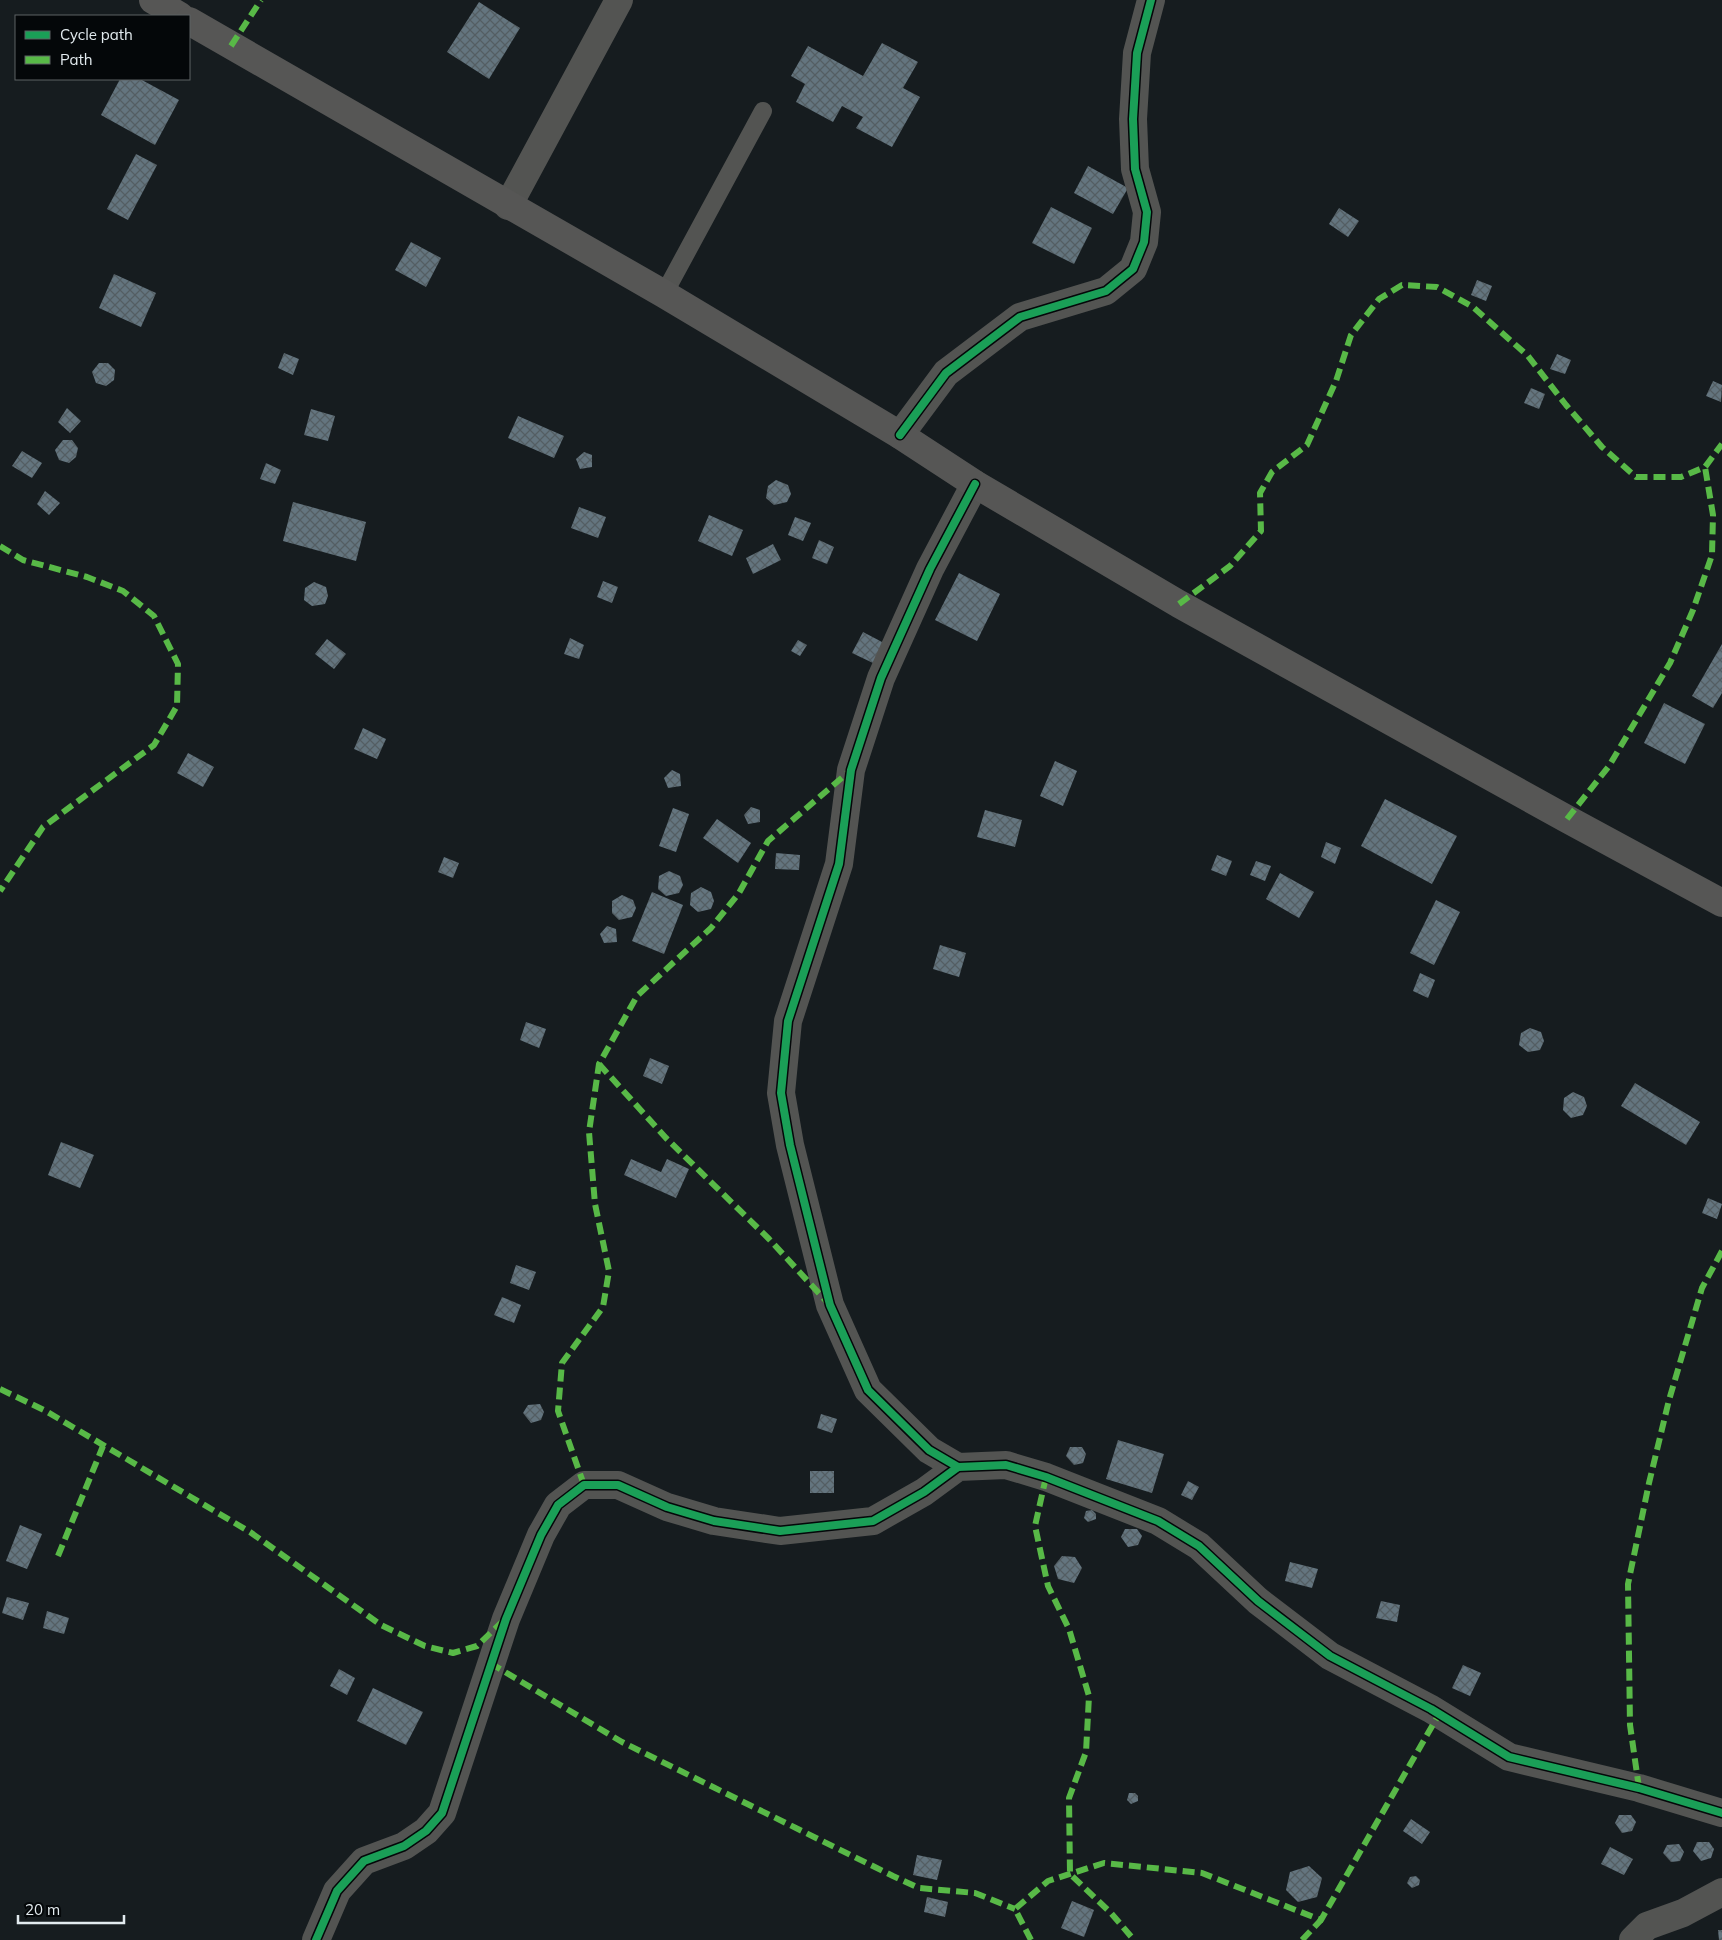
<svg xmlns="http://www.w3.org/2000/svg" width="1722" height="1940" viewBox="0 0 1722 1940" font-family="Mulish,sans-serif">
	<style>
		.building { fill: url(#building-cross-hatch) }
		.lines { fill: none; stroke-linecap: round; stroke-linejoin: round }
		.service { stroke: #535452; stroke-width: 18 }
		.minor { stroke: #535452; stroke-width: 28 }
		.secondary { stroke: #565655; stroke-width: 28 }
		.quiet { stroke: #58b947; stroke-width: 6; stroke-dasharray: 12 6; stroke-linecap: butt }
		.cycleway-casing { stroke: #040709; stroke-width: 11 }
		.cycleway { stroke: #1a9f57; stroke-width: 8 }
	</style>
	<defs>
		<pattern id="building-cross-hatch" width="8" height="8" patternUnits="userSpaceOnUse" patternTransform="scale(1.25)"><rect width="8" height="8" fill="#64757f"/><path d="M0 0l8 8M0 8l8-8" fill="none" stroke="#545e63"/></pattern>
	</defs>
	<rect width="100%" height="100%" fill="#161c1f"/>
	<g class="building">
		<polygon points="479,2 520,28 489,79 447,52"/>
		<polygon points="882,43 918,62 903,88 920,97 892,147 856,128 863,117 842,106 833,122 796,102 805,84 791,76 808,46 863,76"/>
		<polygon points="120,79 140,79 179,100 155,145 101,115"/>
		<polygon points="136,154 157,165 128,220 107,209"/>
		<polygon points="1088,166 1128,188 1113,214 1074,193"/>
		<polygon points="1051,207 1092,228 1074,264 1032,243"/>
		<polygon points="1339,208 1359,221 1348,237 1329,224"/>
		<polygon points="411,242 441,258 426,287 395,270"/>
		<polygon points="114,274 156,293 141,327 99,308"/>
		<polygon points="1477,280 1492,286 1486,301 1471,295"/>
		<polygon points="284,353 299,359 293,375 278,368"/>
		<polygon points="1557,354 1571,360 1565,374 1550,369"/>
		<polygon points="99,363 108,363 115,370 114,380 106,386 96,383 92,372"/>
		<polygon points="1713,381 1722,385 1721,402 1706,396"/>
		<polygon points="1531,388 1545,394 1539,409 1524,403"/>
		<polygon points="67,408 81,421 70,433 58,422"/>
		<polygon points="311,409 335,416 328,441 304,435"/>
		<polygon points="518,416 564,436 554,458 508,438"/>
		<polygon points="63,440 72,440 78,448 76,457 69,463 59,460 55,450"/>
		<polygon points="22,451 42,463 32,478 12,466"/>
		<polygon points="584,452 592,455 592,467 580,469 576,459"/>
		<polygon points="266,463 281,470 275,484 260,479"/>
		<polygon points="776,480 788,485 791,494 787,502 774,505 766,498 768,486"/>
		<polygon points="45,491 60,503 49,515 37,504"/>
		<polygon points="293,502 366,522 356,561 283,541"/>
		<polygon points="579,507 606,517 598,538 571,528"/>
		<polygon points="709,515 743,530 732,556 698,541"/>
		<polygon points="795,517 811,523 803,541 788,535"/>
		<polygon points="819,540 834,547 827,564 812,558"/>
		<polygon points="773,544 781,560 753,574 746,558"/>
		<polygon points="959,573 1000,594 977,641 935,620"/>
		<polygon points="603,581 618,587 612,603 597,597"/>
		<polygon points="314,582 326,587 328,596 325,604 312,606 304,600 305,588"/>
		<polygon points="863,632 884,643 873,663 852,653"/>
		<polygon points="570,638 584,645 579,659 564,654"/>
		<polygon points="327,639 346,654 334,669 315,654"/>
		<polygon points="798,640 807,645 800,656 791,651"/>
		<polygon points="1722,644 1722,693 1713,708 1692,696"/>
		<polygon points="1664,703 1705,724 1685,764 1644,743"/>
		<polygon points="363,728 386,739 377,759 354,749"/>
		<polygon points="188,753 214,767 203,787 177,773"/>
		<polygon points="1055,761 1077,771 1063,806 1040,796"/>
		<polygon points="672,770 680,774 681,786 668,788 664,778"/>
		<polygon points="1385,799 1457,836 1432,884 1361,846"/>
		<polygon points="751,807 760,810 760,822 748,824 744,815"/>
		<polygon points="673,808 689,814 676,852 659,846"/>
		<polygon points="985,810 1022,820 1015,847 977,837"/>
		<polygon points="717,819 751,843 738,863 703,838"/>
		<polygon points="1326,842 1341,848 1335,864 1321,857"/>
		<polygon points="776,853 800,855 799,870 775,869"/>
		<polygon points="1217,855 1232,861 1226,876 1211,870"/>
		<polygon points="444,857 459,863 453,878 438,872"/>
		<polygon points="1256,861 1271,866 1265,881 1250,875"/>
		<polygon points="669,871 680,876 683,885 679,893 666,896 658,889 659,876"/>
		<polygon points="1280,873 1314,892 1299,918 1266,899"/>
		<polygon points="701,887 711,892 714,901 711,909 698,912 690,905 691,893"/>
		<polygon points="652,892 683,905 664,954 632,941"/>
		<polygon points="622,895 633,900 636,908 632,917 619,920 612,913 612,901"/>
		<polygon points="1436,900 1460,912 1434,965 1410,953"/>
		<polygon points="607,926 616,929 617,942 604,943 600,934"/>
		<polygon points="940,945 966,953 959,977 933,969"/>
		<polygon points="1420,973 1435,980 1428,998 1413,991"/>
		<polygon points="526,1022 546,1029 539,1048 520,1040"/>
		<polygon points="1530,1028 1541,1032 1544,1041 1540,1050 1528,1052 1519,1045 1521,1033"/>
		<polygon points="650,1058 669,1066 662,1084 643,1076"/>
		<polygon points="1635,1083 1700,1122 1686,1145 1621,1106"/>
		<polygon points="1573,1092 1584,1097 1587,1106 1583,1115 1571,1118 1563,1110 1564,1098"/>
		<polygon points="61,1142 94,1155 80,1188 48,1175"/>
		<polygon points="631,1159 661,1172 667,1159 689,1169 676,1198 624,1175"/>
		<polygon points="1708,1198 1722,1204 1717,1219 1702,1213"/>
		<polygon points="516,1265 536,1272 529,1290 510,1283"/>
		<polygon points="502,1297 521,1305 514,1323 494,1315"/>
		<polygon points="540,1404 544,1412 541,1420 531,1423 523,1413 528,1405"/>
		<polygon points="821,1414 837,1419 832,1433 817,1428"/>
		<polygon points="1118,1440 1164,1454 1152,1493 1106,1479"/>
		<polygon points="1070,1447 1082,1447 1086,1454 1083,1463 1074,1465 1066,1456"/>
		<rect x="810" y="1471" width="24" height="22"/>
		<polygon points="1188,1481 1199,1487 1192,1500 1181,1495"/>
		<polygon points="1092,1510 1096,1514 1096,1519 1088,1522 1084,1518 1086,1511"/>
		<polygon points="20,1525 42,1534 27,1569 6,1561"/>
		<polygon points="1125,1529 1137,1529 1142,1536 1138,1545 1128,1547 1121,1537"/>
		<polygon points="1062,1556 1075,1557 1082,1568 1074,1583 1058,1579 1054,1566"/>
		<polygon points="1290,1562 1318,1569 1312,1588 1285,1581"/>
		<polygon points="7,1597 29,1603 23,1620 2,1613"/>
		<polygon points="1381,1601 1400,1605 1397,1622 1376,1618"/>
		<polygon points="47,1611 69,1618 64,1634 43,1628"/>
		<polygon points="1463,1665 1481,1673 1470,1696 1452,1688"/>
		<polygon points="339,1669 355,1678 347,1695 330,1686"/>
		<polygon points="373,1688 423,1712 406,1745 357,1721"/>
		<polygon points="1129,1793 1135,1793 1138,1796 1138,1801 1131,1804 1127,1800"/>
		<polygon points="1619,1815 1631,1815 1636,1822 1632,1831 1622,1833 1615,1823"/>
		<polygon points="1411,1819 1430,1832 1422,1844 1403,1831"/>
		<polygon points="1697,1842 1709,1842 1714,1849 1711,1858 1701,1861 1693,1851"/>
		<polygon points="1679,1844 1684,1852 1680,1861 1671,1862 1663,1853 1667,1845"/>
		<polygon points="1610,1847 1633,1859 1624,1875 1601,1864"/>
		<polygon points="917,1855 942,1860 937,1880 913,1875"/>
		<polygon points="1309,1866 1322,1878 1317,1897 1298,1902 1286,1890 1290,1872"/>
		<polygon points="1416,1876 1420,1880 1419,1885 1412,1888 1407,1883 1410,1877"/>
		<polygon points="927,1897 948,1902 945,1917 924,1912"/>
		<polygon points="1072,1901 1094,1910 1084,1937 1061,1928"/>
		<polygon points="1718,1930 1722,1930 1722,1940 1719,1940"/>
	</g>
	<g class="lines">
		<polyline class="service" points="664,294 763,111"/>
		<g class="minor">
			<polyline points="508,206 619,0"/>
			<polyline points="900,435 946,373 1020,317 1106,291 1133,269 1144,242 1147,212 1135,169 1133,119 1137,53 1151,0"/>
			<polyline points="958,1467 929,1450 868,1390 830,1305 790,1145 781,1093 788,1021 839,864 851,770 881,678 930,569 975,484"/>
			<polyline points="316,1940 337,1891 364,1861 404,1846 426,1831 442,1813 506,1619 541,1535 558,1505 584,1485 618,1485 667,1507 714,1521 780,1531 873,1521 924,1492 958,1467 1006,1465 1046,1477 1158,1521 1199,1546 1258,1601 1330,1656 1431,1709 1509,1757 1639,1788 1722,1813"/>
			<polyline points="1633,1940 1647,1926 1683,1913 1722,1892"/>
		</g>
		<g class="secondary">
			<polyline points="153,0 180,16"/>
			<polyline points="189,21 664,294 900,435 975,484 1179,604 1567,819 1722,903"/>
		</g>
		<g class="quiet">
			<polyline points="231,46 261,0"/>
			<polyline points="0,546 23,560 87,577 123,591 154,616 178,664 177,706 154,745 43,827 0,891"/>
			<polyline points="1179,604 1230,566 1261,531 1260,493 1272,472 1307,445 1336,381 1351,335 1379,299 1402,285 1437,287 1473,307 1528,356 1566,405 1602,447 1636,477 1681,477 1705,467 1722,444"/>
			<polyline points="1567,819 1609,766 1670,663 1693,610 1712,555 1713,515 1705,467"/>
			<polyline points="599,1064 666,1138 769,1239 827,1302"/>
			<polyline points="0,1389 44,1410 250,1532 381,1625 425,1646 453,1653 477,1646 502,1622"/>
			<polyline points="1046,1477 1035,1526 1048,1586 1069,1629 1089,1696 1086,1752 1069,1798 1070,1874 1111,1913 1134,1940"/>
			<polyline points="584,1485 558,1411 562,1363 603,1307 609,1271 595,1204 589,1132 599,1064 637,996 711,928 739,893 768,841 851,770"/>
			<polyline points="58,1556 103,1446"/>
			<polyline points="490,1663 622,1742 893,1876 919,1888 975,1893 1015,1909"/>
			<polyline points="1639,1788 1630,1725 1628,1584 1649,1483 1669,1400 1702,1288 1722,1251"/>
			<polyline points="1031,1940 1015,1909 1048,1881 1104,1863 1202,1873 1321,1920 1439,1714"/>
			<polyline points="1302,1940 1321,1920"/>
		</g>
		<g class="cycleway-casing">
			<g id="cycleway">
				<polyline points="900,435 946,373 1020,317 1106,291 1133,269 1144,242 1147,212 1135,169 1133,119 1137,53 1151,0"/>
				<polyline points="958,1467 929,1450 868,1390 830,1305 790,1145 781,1093 788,1021 839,864 851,770 881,678 930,569 975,484"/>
				<polyline points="316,1940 337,1891 364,1861 404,1846 426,1831 442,1813 506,1619 541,1535 558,1505 584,1485 618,1485 667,1507 714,1521 780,1531 873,1521 924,1492 958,1467 1006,1465 1046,1477 1158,1521 1199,1546 1258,1601 1330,1656 1431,1709 1509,1757 1639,1788 1722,1813"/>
			</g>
		</g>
		<use href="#cycleway" class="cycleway"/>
	</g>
	<rect x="15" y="15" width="175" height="65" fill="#040709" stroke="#5d6265"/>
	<rect x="25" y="31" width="25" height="8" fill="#1a9f57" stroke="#5d6265"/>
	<text x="60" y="40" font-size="15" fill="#e2eaee">Cycle path</text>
	<rect x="25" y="56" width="25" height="8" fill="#58b947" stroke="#5d6265"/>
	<text x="60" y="65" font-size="15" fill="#e2eaee">Path</text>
	<path d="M18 1915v8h106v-8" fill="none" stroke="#e2eaee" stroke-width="2.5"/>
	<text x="25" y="1915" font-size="15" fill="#e2eaee" stroke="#040709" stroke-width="4" paint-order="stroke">20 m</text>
</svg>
